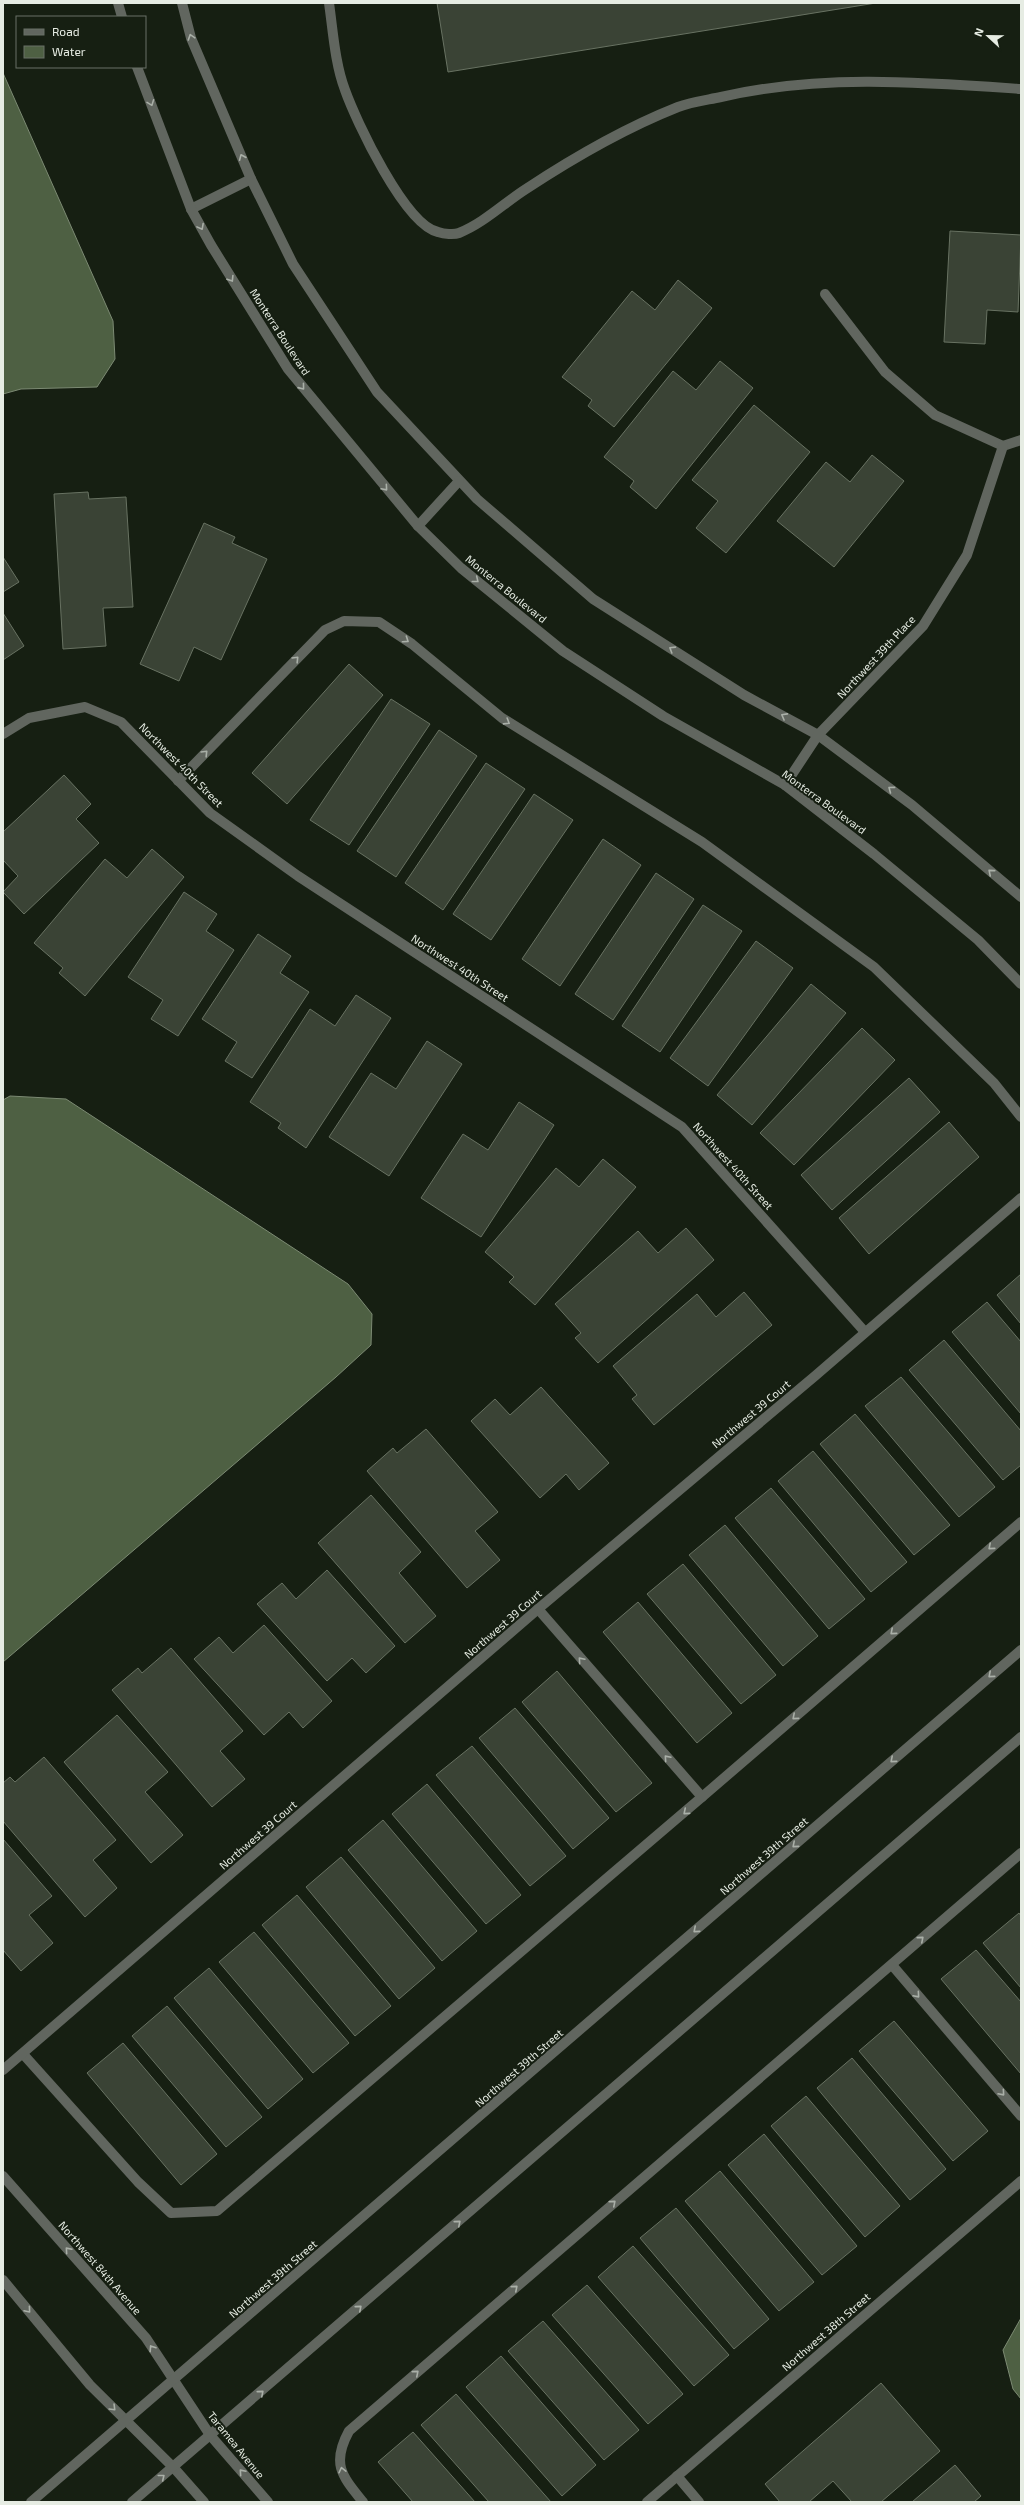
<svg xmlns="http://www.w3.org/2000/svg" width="1024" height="2505" viewBox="0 0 1024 2505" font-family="'Exo 2',sans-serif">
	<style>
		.water { fill: #4e6043; stroke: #7c8a73 }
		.building { fill: #3a4335; stroke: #687262 }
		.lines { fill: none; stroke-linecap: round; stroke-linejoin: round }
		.lane { stroke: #61665f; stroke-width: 10 }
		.street { stroke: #61665f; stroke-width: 10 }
		.oneway { stroke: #aab0a8 }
		.labels { text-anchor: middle; stroke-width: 4; stroke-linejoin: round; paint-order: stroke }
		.street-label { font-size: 11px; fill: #e6ece3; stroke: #161f12 }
	</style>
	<rect width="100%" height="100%" fill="#161f12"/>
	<g class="water">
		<polygon points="3,73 113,321 115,359 97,387 21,389 3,394"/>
		<polygon points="10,1096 66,1099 348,1284 372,1314 371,1345 336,1377 3,1662 3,1100"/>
		<polygon points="1021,2318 1021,2399 1013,2389 1003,2350"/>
	</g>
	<g class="building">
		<polygon points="437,3 876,3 448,72"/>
		<polygon points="950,231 1021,235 1018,312 987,310 985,344 944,342"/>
		<polygon points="678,280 712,308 614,427 588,406 592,400 562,377 632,291 655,310"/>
		<polygon points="720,361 753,388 656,509 630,487 634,481 604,457 673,371 696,390"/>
		<polygon points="754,405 810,452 726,553 696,528 718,501 692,480"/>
		<polygon points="872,455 904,481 834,567 777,521 826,462 850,482"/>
		<polygon points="88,492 89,499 126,497 133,607 103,608 106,646 63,649 54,494"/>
		<polygon points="204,523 235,537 232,543 267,559 221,660 194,647 179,681 140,664"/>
		<polygon points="3,557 19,582 3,592"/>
		<polygon points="3,613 24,646 3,660"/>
		<polygon points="349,664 383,695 287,804 252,773"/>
		<polygon points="391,699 430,724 349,845 310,820"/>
		<polygon points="439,730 477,756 396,877 357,851"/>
		<polygon points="486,763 525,789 443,910 405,883"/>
		<polygon points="64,775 91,804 76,819 99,843 24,914 3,892 18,876 3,860 3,832"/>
		<polygon points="534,794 573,820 491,940 453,914"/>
		<polygon points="603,839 641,865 560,986 522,959"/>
		<polygon points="152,849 184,877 85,996 59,973 63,968 34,943 105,859 127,878"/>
		<polygon points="656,873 694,899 613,1020 575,994"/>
		<polygon points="184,892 217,914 206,931 234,950 178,1036 151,1019 163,1000 128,977"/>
		<polygon points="703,905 742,931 660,1052 622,1026"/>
		<polygon points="258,934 291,956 280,973 309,992 252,1078 225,1061 237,1042 202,1019"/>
		<polygon points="756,941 793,968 708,1086 670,1058"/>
		<polygon points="811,984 846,1013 752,1125 717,1095"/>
		<polygon points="356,995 391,1018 306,1148 278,1128 281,1123 250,1102 310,1009 335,1026"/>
		<polygon points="862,1028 895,1060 794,1165 760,1133"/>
		<polygon points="427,1041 462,1064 389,1176 329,1137 371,1073 396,1089"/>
		<polygon points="909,1078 940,1112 832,1210 801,1175"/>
		<polygon points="519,1102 554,1125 481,1237 421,1198 463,1134 488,1150"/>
		<polygon points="949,1122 979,1157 869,1254 839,1218"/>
		<polygon points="603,1159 636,1187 535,1305 509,1282 514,1277 485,1252 556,1168 579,1187"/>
		<polygon points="686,1228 714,1260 598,1363 575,1338 581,1333 555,1304 638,1231 658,1253"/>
		<polygon points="1021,1274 1021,1324 997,1295"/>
		<polygon points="744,1292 772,1325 654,1425 632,1399 637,1395 613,1366 697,1294 716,1317"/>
		<polygon points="987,1302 1021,1342 1021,1414 952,1332"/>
		<polygon points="944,1340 1021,1431 1021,1465 1003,1480 909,1370"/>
		<polygon points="901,1377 995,1487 959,1517 865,1406"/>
		<polygon points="541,1387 609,1463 579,1490 566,1474 540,1498 471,1421 495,1399 510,1415"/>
		<polygon points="855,1414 950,1525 914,1555 820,1444"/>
		<polygon points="426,1429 498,1512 475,1531 500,1560 467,1588 367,1471 393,1448 397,1453"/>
		<polygon points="813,1451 907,1562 871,1592 778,1481"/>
		<polygon points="771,1488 865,1599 829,1629 735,1518"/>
		<polygon points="371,1495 421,1552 399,1573 436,1616 405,1643 318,1543"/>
		<polygon points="725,1525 818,1636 783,1666 689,1555"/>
		<polygon points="683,1564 776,1675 741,1704 647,1594"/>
		<polygon points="327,1570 395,1646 366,1673 352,1658 327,1681 257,1604 282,1583 296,1599"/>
		<polygon points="638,1602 732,1713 697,1743 603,1632"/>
		<polygon points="264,1625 332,1701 303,1728 289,1712 264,1735 194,1659 219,1637 233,1653"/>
		<polygon points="171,1648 243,1731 220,1751 245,1779 212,1807 112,1690 138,1668 142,1673"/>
		<polygon points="557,1671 652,1783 616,1812 522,1702"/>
		<polygon points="515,1708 609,1818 573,1849 479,1738"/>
		<polygon points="117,1715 168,1772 145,1792 183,1835 151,1863 64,1762"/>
		<polygon points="472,1746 566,1856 530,1886 436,1775"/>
		<polygon points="44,1757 116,1840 93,1860 117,1888 85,1917 3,1821 3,1783 10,1777 15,1782"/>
		<polygon points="427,1784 521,1895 486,1924 392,1814"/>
		<polygon points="383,1820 477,1931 442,1961 348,1850"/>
		<polygon points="3,1839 52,1896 29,1915 53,1943 21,1971 3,1950"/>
		<polygon points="341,1857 435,1968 399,1999 306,1887"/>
		<polygon points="297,1895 391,2006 355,2036 262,1925"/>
		<polygon points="1019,1913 1021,1916 1021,1988 983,1943"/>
		<polygon points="254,1932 349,2043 313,2073 219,1962"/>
		<polygon points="976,1950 1021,2002 1021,2074 941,1979"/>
		<polygon points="209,1968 303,2079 268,2109 174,1998"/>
		<polygon points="167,2006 262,2117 226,2147 132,2036"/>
		<polygon points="894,2021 988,2131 953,2161 859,2051"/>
		<polygon points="123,2043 217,2154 181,2185 87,2073"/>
		<polygon points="852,2058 946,2169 910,2200 817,2088"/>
		<polygon points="806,2096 900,2206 865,2237 771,2126"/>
		<polygon points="764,2134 857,2246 822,2275 728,2165"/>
		<polygon points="720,2171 814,2282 779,2311 685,2201"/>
		<polygon points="676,2208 769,2319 734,2349 640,2238"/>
		<polygon points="633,2246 729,2355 694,2386 598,2277"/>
		<polygon points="587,2285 683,2394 648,2424 552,2315"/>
		<polygon points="543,2321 639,2430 604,2460 508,2351"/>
		<polygon points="501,2356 596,2465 562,2496 466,2387"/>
		<polygon points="881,2383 940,2451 881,2502 852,2502 833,2481 809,2502 780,2502 765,2484"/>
		<polygon points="456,2394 551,2502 489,2502 421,2425"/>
		<polygon points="413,2432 475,2502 413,2502 378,2462"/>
		<polygon points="955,2465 981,2496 974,2502 912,2502"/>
	</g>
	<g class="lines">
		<g class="lane">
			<path d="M329 3C333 31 335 64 345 90 356 121 405 225 438 232 444 234 454 235 459 233 484 223 504 203 526 189 573 158 625 128 678 107 691 102 707 100 721 97 820 74 921 82 1021 89"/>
			<polyline points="191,209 251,179"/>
			<polyline points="178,781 325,630 344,621 379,622 412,644 502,718 702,842 874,967 994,1083 1021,1117"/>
			<polyline points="538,1609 702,1797"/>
			<polyline points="892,1965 1021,2116"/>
			<polyline points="23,2054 138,2182 171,2213 217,2211 702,1797 1021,1522"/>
			<path d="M363 2502C342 2476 331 2464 349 2431L1021 1853"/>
		</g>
		<g class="street">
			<polyline points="118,3 122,17"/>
			<polyline points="182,3 191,38 251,179 293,264 377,392 477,499 593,599 744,695 818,735 912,805 1021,897"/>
			<polyline points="137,67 191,209 211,245 288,369 418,526 461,568 563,651 663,716 785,785 874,854 978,940 1021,984"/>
			<polyline points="825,294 885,372 935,415 1003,446"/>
			<polyline points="1003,446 1021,440"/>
			<polyline points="418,526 459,481"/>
			<polyline points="3,734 29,718 85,707 121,722 210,813 298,876 682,1127 865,1332"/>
			<polyline points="785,785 818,735 923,626 967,555 1003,446"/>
			<polyline points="3,2070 538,1609 815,1376 1021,1198"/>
			<polyline points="3,2176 146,2338 210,2435 268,2502"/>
			<polyline points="3,2280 90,2385 174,2468 204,2502"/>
			<polyline points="677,2476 699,2502"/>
			<polyline points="31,2502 1021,1650"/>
			<polyline points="132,2502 1021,1737"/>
			<polyline points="647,2502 1021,2181"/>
		</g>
	</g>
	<defs><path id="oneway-chevron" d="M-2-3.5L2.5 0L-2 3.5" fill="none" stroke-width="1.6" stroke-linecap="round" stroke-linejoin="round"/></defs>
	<g class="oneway">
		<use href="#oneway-chevron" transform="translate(191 37) rotate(-108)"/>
		<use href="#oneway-chevron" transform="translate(151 103) rotate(69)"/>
		<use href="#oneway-chevron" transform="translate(242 157) rotate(-113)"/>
		<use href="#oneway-chevron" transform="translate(201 227) rotate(62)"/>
		<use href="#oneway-chevron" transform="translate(231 279) rotate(58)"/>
		<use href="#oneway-chevron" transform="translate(302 387) rotate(51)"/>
		<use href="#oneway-chevron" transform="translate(385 488) rotate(49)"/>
		<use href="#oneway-chevron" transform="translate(476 580) rotate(39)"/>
		<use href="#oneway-chevron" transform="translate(406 640) rotate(34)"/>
		<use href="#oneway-chevron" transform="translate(672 649) rotate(-148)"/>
		<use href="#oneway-chevron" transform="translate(296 659) rotate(-46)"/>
		<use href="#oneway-chevron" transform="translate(784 716) rotate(-151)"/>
		<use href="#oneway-chevron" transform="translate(507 722) rotate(32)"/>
		<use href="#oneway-chevron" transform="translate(205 753) rotate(-46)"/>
		<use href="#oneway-chevron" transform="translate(891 789) rotate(-143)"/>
		<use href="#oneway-chevron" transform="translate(991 872) rotate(-140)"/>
		<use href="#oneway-chevron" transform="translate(991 1547) rotate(139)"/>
		<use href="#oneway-chevron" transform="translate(893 1632) rotate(139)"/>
		<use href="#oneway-chevron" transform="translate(581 1660) rotate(-131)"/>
		<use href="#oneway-chevron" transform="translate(991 1675) rotate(139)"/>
		<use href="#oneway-chevron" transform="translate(795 1717) rotate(139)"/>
		<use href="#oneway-chevron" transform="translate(667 1758) rotate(-131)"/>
		<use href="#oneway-chevron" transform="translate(893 1760) rotate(139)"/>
		<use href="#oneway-chevron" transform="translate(686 1812) rotate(140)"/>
		<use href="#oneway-chevron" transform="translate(795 1845) rotate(139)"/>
		<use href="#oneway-chevron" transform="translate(696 1930) rotate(139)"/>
		<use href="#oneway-chevron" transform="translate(921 1939) rotate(-41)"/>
		<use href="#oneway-chevron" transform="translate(917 1995) rotate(49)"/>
		<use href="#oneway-chevron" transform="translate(1002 2093) rotate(49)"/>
		<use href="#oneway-chevron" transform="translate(613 2203) rotate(-41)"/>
		<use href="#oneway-chevron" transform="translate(458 2223) rotate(-41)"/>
		<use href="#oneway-chevron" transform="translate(68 2250) rotate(-131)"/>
		<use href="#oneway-chevron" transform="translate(515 2288) rotate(-41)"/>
		<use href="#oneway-chevron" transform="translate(359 2308) rotate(-41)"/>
		<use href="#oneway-chevron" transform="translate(28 2310) rotate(50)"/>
		<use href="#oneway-chevron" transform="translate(152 2348) rotate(-123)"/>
		<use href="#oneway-chevron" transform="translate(416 2373) rotate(-41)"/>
		<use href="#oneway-chevron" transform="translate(261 2393) rotate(-41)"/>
		<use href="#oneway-chevron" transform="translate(113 2408) rotate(45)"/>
		<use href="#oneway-chevron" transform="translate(342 2470) rotate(-103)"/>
		<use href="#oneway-chevron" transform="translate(242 2472) rotate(-131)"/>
		<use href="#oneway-chevron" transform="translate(162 2477) rotate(-39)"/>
	</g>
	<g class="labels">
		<g class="street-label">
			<text transform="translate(280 332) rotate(57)" y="4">Monterra Boulevard</text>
			<text transform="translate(506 589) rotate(39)" y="4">Monterra Boulevard</text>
			<text transform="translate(876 657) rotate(-47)" y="4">Northwest 39th Place</text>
			<text transform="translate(181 765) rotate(45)" y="4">Northwest 40th Street</text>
			<text transform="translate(824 802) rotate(36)" y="4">Monterra Boulevard</text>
			<text transform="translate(460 968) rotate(33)" y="4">Northwest 40th Street</text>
			<text transform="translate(733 1166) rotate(48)" y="4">Northwest 40th Street</text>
			<text transform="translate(751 1414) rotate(-40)" y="4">Northwest 39 Court</text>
			<text transform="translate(503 1624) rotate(-41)" y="4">Northwest 39 Court</text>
			<text transform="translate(258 1835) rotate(-41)" y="4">Northwest 39 Court</text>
			<text transform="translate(764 1856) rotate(-41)" y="4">Northwest 39th Street</text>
			<text transform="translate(519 2068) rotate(-41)" y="4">Northwest 39th Street</text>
			<text transform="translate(100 2268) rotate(49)" y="4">Northwest 84th Avenue</text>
			<text transform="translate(273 2279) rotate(-41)" y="4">Northwest 39th Street</text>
			<text transform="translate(826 2332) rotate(-41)" y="4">Northwest 38th Street</text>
			<text transform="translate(236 2445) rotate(51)" y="4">Taramea Avenue</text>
		</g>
	</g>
	<rect width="1024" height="2505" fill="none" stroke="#e6ece3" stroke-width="8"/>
	<rect x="16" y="16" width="130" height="52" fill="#161f12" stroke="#697166"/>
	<rect x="24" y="29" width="20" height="6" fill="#61665f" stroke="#697166"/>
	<text x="52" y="36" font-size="12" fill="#e6ece3">Road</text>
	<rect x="24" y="46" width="20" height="12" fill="#4e6043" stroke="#697166"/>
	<text x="52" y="56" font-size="12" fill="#e6ece3">Water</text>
	<g transform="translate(988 36) rotate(292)" stroke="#161f12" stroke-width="3" paint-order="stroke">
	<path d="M0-3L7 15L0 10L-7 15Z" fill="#e6ece3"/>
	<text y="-6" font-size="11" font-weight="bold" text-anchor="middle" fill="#e6ece3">N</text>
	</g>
</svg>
